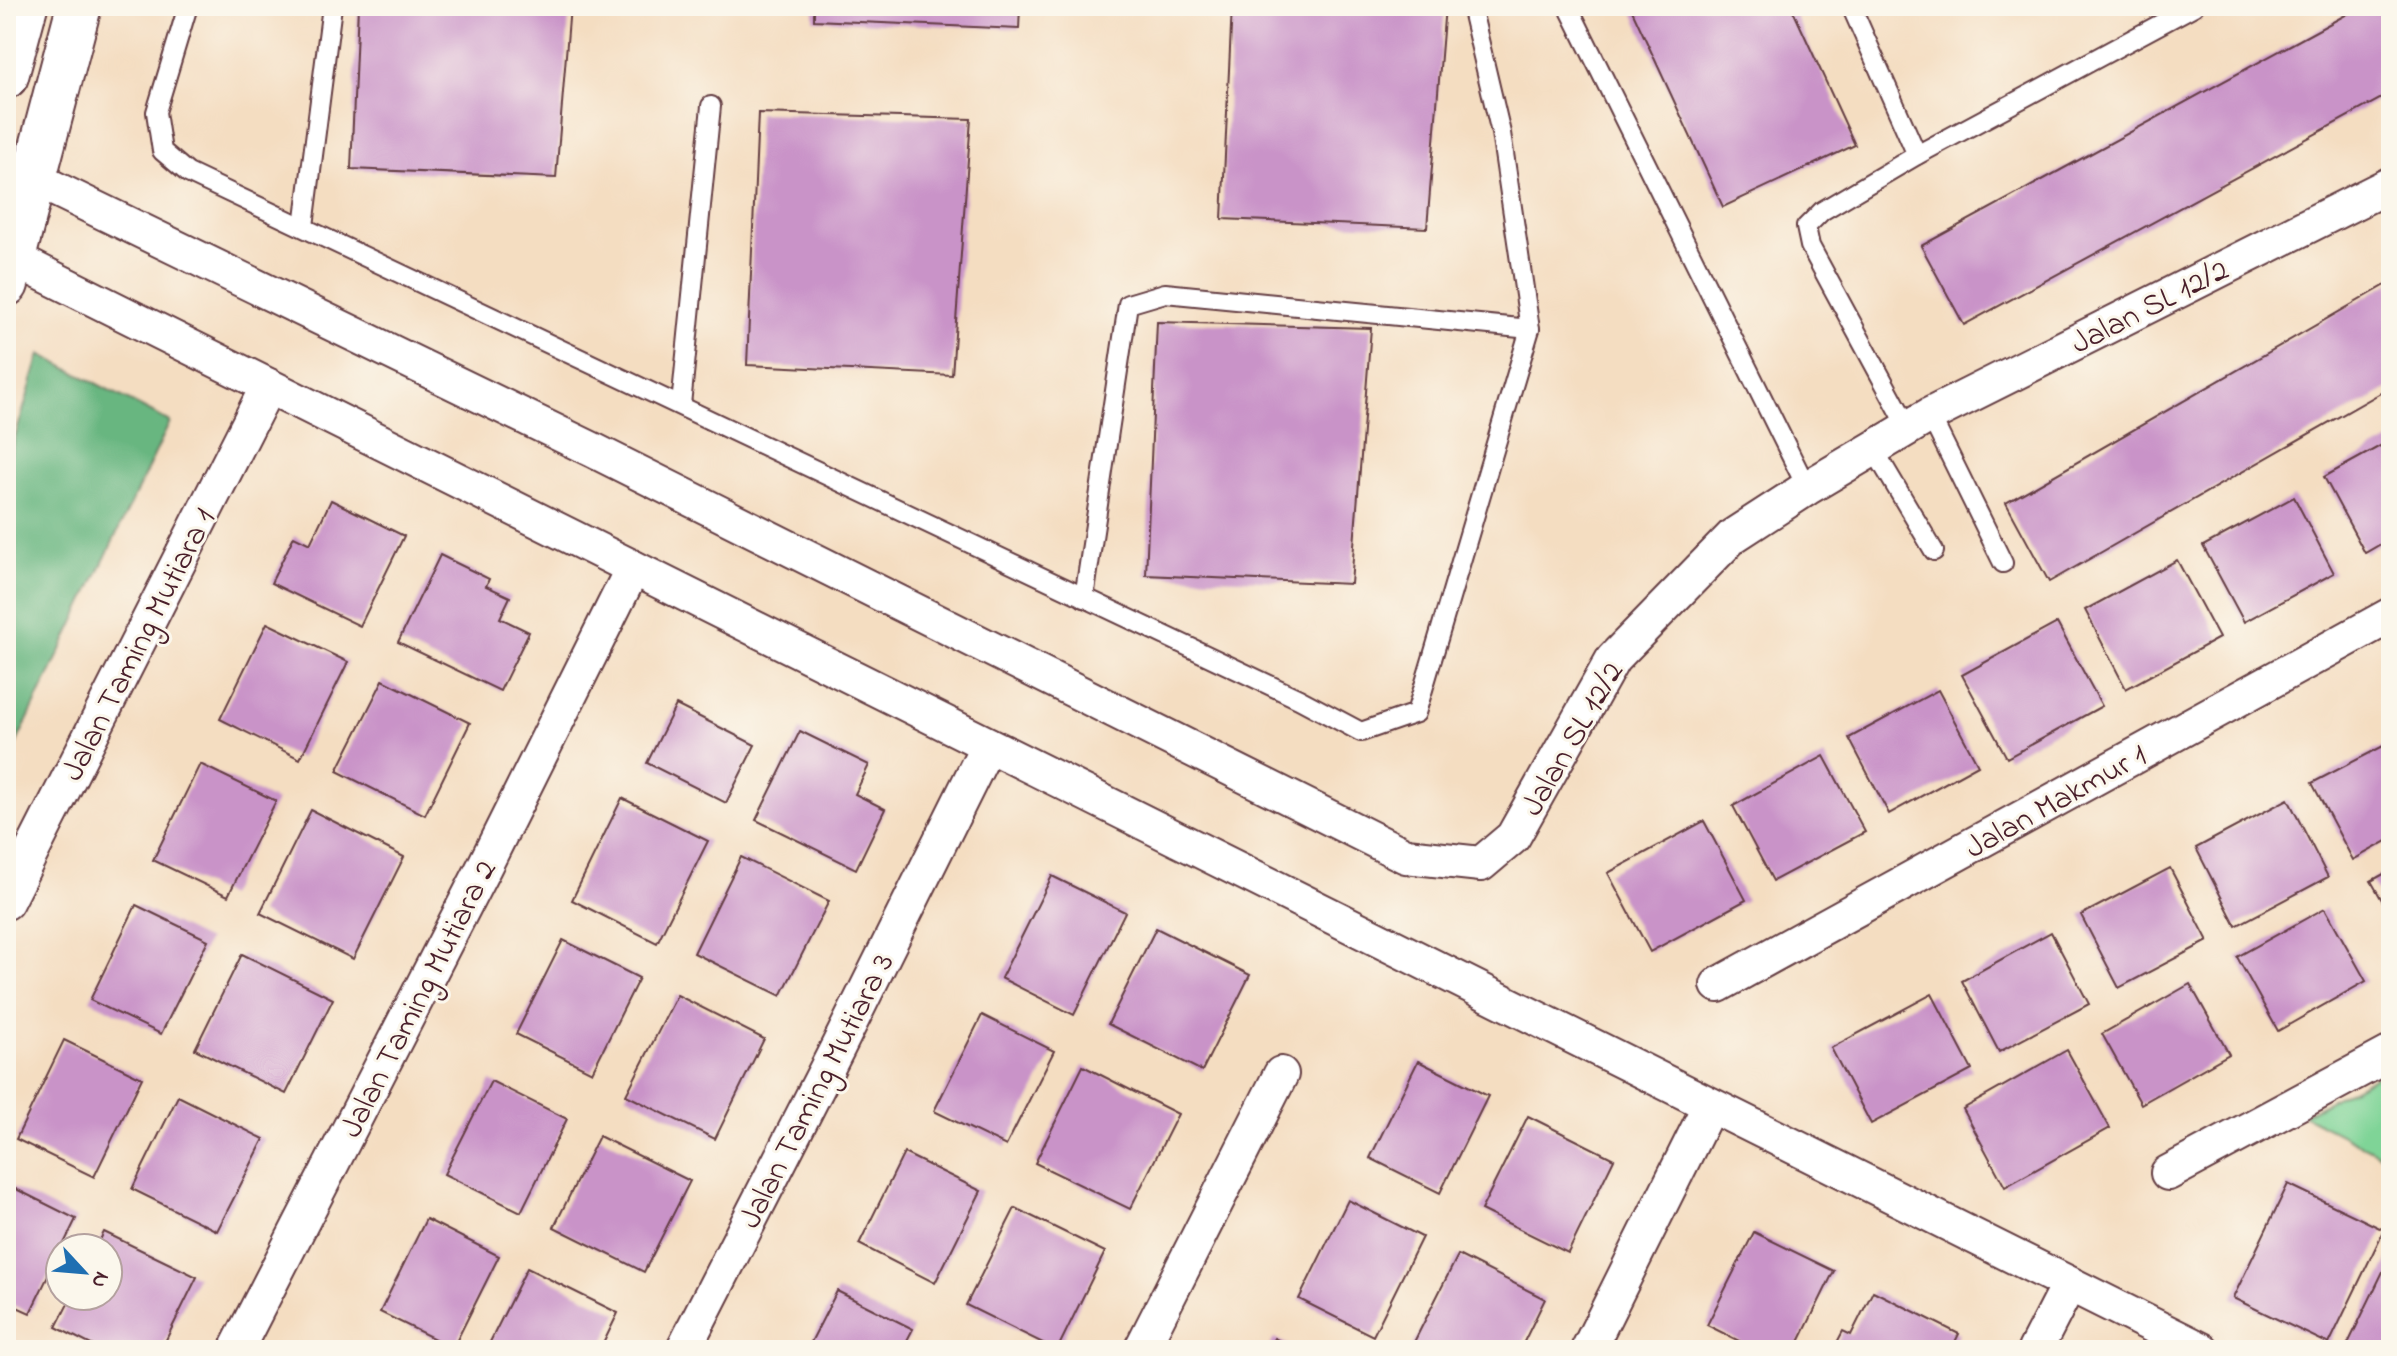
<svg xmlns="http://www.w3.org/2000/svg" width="2397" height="1356" viewBox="0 0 2397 1356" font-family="'Indie Flower',sans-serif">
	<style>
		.green { fill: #7fd497; stroke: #647a61; stroke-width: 2 }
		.forest { fill: #67b680; stroke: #586a56; stroke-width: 2 }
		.building { fill: #c993c8 }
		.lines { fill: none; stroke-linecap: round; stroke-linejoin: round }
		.service-casing { stroke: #643c42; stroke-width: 22 }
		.minor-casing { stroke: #643c42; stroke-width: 38 }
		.tertiary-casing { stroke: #643c42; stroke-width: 48 }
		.service { stroke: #fff; stroke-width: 18 }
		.minor { stroke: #fff; stroke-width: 34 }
		.tertiary { stroke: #fff; stroke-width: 44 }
		.labels { text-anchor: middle; stroke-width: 6; stroke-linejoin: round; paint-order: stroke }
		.street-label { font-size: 32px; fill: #4a1f2b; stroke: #fbf7ec }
	</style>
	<rect width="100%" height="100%" fill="#fbf7ec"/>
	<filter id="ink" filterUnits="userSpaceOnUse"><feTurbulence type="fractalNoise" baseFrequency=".0125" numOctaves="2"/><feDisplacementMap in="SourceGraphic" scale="16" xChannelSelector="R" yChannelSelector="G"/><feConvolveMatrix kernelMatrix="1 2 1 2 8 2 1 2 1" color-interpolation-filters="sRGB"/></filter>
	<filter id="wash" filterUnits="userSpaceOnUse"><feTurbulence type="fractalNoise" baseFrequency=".006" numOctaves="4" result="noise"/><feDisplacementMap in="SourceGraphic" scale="32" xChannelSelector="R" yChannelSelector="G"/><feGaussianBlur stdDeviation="1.8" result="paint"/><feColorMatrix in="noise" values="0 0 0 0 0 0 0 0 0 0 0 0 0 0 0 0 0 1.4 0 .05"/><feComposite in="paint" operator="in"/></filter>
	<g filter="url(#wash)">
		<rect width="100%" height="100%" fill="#f4ddc1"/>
		<polygon class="green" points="2391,1068 2391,1160 2303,1115"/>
		<polygon class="forest" points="40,354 170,422 6,765 6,468"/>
		<g id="blocks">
			<g class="building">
				<polygon points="358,6 570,6 556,178 351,169"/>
				<polygon points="814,6 1020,6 1019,29 814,20"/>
				<polygon points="1232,6 1445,6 1427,228 1222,219"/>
				<polygon points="1630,6 1791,6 1855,145 1723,207"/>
				<polygon points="2362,6 2391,6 2391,93 1964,325 1921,246"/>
				<polygon points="758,113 971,119 952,375 747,365"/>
				<polygon points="2391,282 2391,387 2049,582 2006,503"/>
				<polygon points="1157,322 1371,328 1351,584 1146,575"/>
				<polygon points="2391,440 2391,538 2365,553 2324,477"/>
				<polygon points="2294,497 2334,573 2244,622 2203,546"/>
				<polygon points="331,500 404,536 360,626 271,583 294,536 310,544"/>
				<polygon points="440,555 489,579 486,586 510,597 500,618 529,632 500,691 398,642"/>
				<polygon points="2177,560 2219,638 2126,689 2085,610"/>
				<polygon points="267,623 348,662 300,759 220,719"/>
				<polygon points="2057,623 2102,706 2007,758 1962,675"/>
				<polygon points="383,680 470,723 425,815 337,771"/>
				<polygon points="1938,690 1978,765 1889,814 1849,738"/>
				<polygon points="676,705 755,745 726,803 647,763"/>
				<polygon points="800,731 869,765 855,794 885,809 856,869 756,820"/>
				<polygon points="2391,742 2391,839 2353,860 2312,783"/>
				<polygon points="1824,756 1865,832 1773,881 1733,806"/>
				<polygon points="200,764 276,801 228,896 153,860"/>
				<polygon points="622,798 708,841 657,943 572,900"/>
				<polygon points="2288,799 2328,877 2236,926 2196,848"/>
				<polygon points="311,810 404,857 353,959 260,913"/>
				<polygon points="1704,821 1746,900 1650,952 1608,873"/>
				<polygon points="741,857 829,901 781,996 694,953"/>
				<polygon points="2170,868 2208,941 2119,988 2081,915"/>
				<polygon points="2391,870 2391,916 2371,881"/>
				<polygon points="1052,876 1125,912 1074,1015 1001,978"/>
				<polygon points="136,905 208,940 161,1034 90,1000"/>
				<polygon points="2325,908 2366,981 2278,1031 2237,957"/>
				<polygon points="1156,928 1250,975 1202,1071 1108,1024"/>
				<polygon points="2051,932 2089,1004 1999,1052 1962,981"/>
				<polygon points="563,940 639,978 592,1072 516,1034"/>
				<polygon points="242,954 333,999 286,1094 195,1049"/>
				<polygon points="2190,984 2229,1054 2141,1104 2102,1034"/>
				<polygon points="1932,994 1972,1070 1871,1124 1831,1048"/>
				<polygon points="677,995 764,1039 715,1139 626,1095"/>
				<polygon points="982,1015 1054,1051 1006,1146 934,1111"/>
				<polygon points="64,1040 142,1078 94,1177 16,1139"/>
				<polygon points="2067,1050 2110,1128 2005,1187 1963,1109"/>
				<polygon points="1418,1061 1488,1096 1440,1193 1370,1158"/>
				<polygon points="1083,1066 1178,1114 1130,1209 1035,1163"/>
				<polygon points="491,1081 567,1119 521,1212 444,1174"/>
				<polygon points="178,1096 264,1139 217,1231 132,1189"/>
				<polygon points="1528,1116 1614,1159 1568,1253 1481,1210"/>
				<polygon points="599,1136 690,1181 644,1272 554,1227"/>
				<polygon points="904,1153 981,1191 935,1283 859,1244"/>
				<polygon points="6,1184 76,1219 30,1313 6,1302"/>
				<polygon points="2288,1184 2384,1230 2329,1344 2233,1298"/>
				<polygon points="1348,1200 1422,1237 1373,1336 1299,1299"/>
				<polygon points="1015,1208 1105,1252 1057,1350 966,1305"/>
				<polygon points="426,1219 499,1256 453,1348 380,1312"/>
				<polygon points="104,1232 197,1277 161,1350 101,1350 56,1327 72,1296 108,1296 108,1248 96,1248"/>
				<polygon points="1754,1232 1834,1271 1795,1350 1757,1350 1707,1325"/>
				<polygon points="1458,1255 1545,1299 1520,1350 1410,1350"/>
				<polygon points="2391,1255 2391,1350 2345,1350"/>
				<polygon points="527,1268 618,1313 600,1350 486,1350"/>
				<polygon points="837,1291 913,1329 902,1350 807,1350"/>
				<polygon points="1873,1291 1959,1334 1951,1350 1833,1350 1843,1331 1851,1335"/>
				<polygon points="1274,1338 1298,1350 1268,1350"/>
			</g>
		</g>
	</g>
	<g filter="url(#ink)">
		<use href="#blocks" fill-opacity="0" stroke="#643c42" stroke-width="2"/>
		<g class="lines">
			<g class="service-casing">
				<g id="service">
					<polyline points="188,6 156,112 162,151 188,173 1299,699 1361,732 1416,713 1530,329 1501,133 1471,6"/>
					<polyline points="1568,6 1807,488"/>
					<polyline points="1851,6 1917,155"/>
					<polyline points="304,226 332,6"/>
					<polyline points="681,405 711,106"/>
					<polyline points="1930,415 2003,563"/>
					<polyline points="1908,427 1810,246 1806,227 1822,211 1917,155 2194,6"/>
					<polyline points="1873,448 1934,551"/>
					<polyline points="1084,598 1128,304 1165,293 1530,329"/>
				</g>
			</g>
			<g class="minor-casing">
				<g id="minor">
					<polyline points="6,165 593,450 1406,856 1481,864 1513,837 1613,659 1733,536 1807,488 1930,415 2391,184"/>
					<polyline points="6,255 2202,1350"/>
					<polyline points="6,902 268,386"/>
					<polyline points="1718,985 2391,615"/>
					<polyline points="2168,1173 2391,1053"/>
					<polyline points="236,1350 484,867 633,568"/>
					<polyline points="683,1350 838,1047 988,745"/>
					<polyline points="1141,1350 1281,1074"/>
					<polyline points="1588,1350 1710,1105"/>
					<polyline points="2035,1350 2069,1284"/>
				</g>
			</g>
			<g class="tertiary-casing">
				<g id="tertiary">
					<polyline points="6,76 25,6"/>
					<polyline points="6,284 79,6"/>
				</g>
			</g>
			<use href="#service" class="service"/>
			<use href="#minor" class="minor"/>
			<use href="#tertiary" class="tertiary"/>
		</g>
	</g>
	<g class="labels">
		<g class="street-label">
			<text transform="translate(2149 305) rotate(-27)" y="11">Jalan SL 12/2</text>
			<text transform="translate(137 644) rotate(-63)" y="11">Jalan Taming Mutiara 1</text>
			<text transform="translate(1571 738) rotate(-60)" y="11">Jalan SL 12/2</text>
			<text transform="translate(2055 800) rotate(-29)" y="11">Jalan Makmur 1</text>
			<text transform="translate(417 998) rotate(-63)" y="11">Jalan Taming Mutiara 2</text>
			<text transform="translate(815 1090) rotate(-63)" y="11">Jalan Taming Mutiara 3</text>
		</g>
	</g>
	<rect width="2397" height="1356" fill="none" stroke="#fbf7ec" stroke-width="32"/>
	<g transform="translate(84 1272) rotate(116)"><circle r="38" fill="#fbf7ec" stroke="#b4a19f" stroke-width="2"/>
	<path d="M0-6L14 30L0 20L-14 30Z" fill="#1f6fb2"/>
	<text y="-12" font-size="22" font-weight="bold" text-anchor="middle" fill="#4a1f2b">N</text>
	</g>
</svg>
